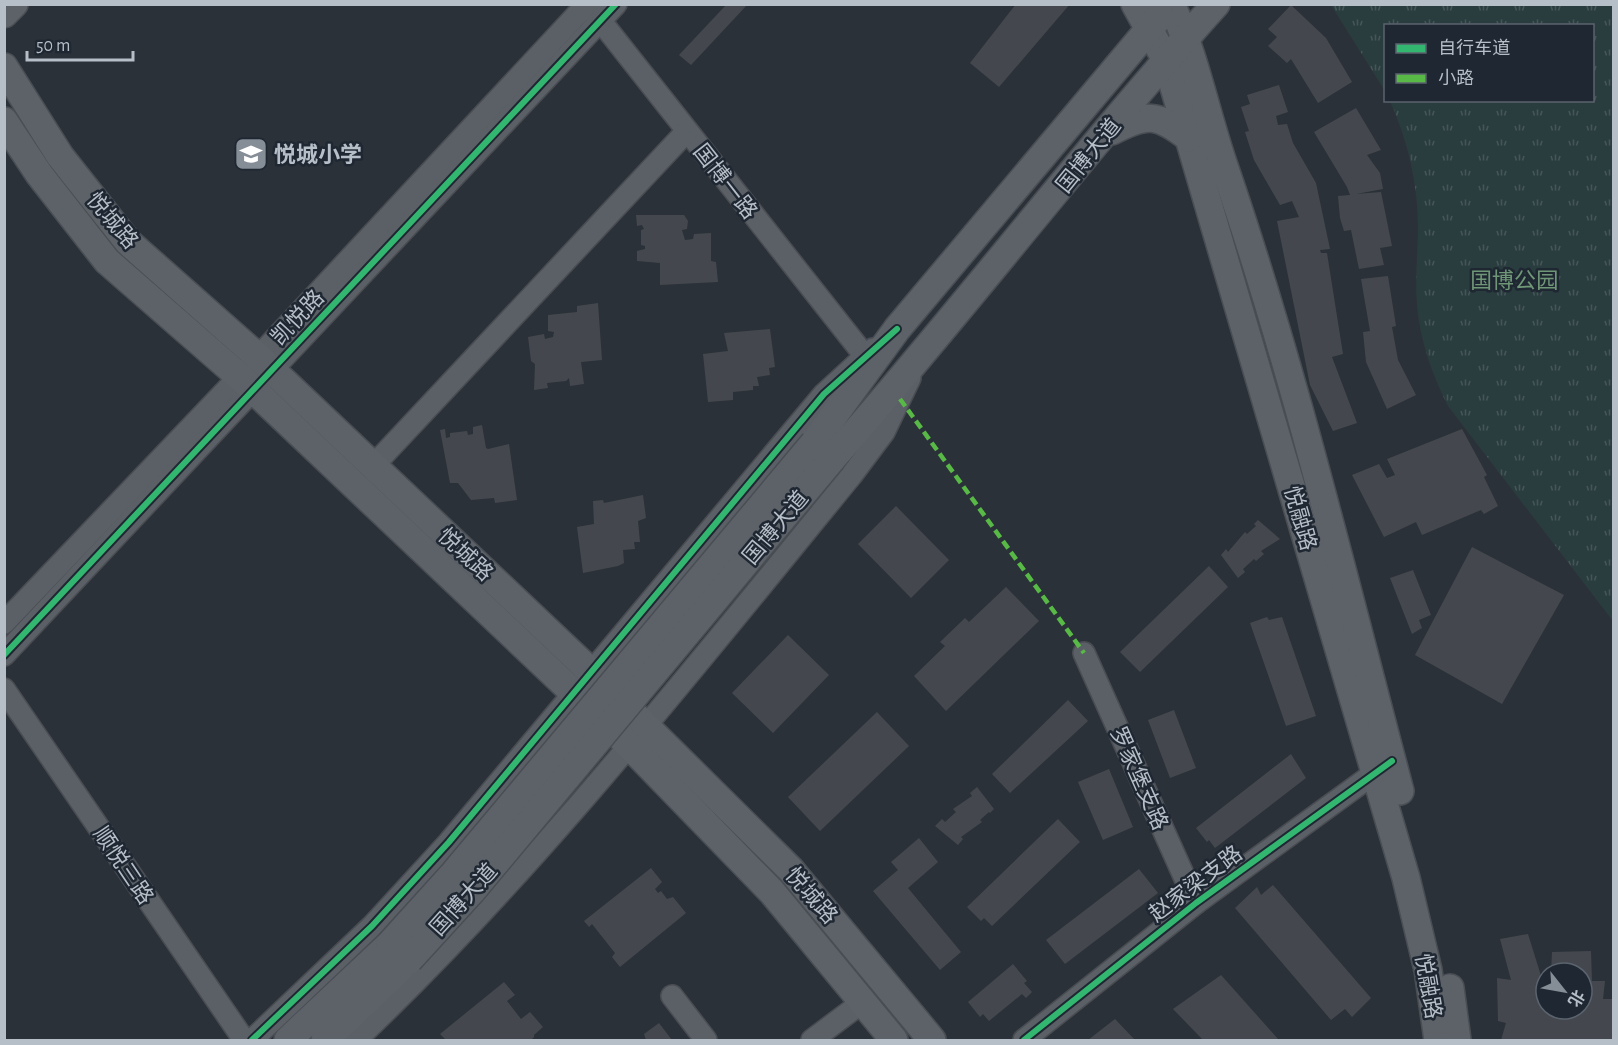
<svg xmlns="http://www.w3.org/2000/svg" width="1618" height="1045" viewBox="0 0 1618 1045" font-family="'Alegreya Sans','Noto Sans SC',sans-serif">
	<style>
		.grass { fill: url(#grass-tufts) }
		.building { fill: #44484e }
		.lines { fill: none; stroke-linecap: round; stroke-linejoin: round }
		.minor-casing { stroke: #494d53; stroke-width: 24 }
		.major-casing { stroke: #494e55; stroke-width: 30 }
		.minor { stroke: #5b6066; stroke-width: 21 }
		.major { stroke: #5d6268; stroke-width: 27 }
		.major-bridge-casing { stroke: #494e55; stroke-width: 30; stroke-linecap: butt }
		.major-bridge { stroke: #5d6268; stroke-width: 27 }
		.quiet { stroke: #58b947; stroke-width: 4.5; stroke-dasharray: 9 4.5; stroke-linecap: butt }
		.cycleway-casing { stroke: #1f2732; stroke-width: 10 }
		.cycleway { stroke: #33b770; stroke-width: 6 }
		.labels { text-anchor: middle; stroke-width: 5; stroke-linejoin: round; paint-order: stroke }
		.poi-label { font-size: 22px; font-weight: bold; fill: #b6bec8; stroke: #1f2732; text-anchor: start }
		.street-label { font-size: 22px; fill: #b6bec8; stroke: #1f2732 }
		.park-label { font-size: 22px; fill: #6f9777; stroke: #1f2732 }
	</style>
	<defs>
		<pattern id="grass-tufts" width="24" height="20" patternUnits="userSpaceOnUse" patternTransform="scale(1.5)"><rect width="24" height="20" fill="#293c3e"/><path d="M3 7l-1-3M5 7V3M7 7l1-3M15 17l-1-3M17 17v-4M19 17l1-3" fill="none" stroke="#465658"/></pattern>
	</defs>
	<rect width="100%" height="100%" fill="#2b3138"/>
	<path class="grass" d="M1331 5H1613V621L1448 406C1432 374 1420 341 1417 305 1415 282 1417 259 1418 235 1419 189 1409 143 1390 101L1592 100V26H1386L1385 91Z"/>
	<g class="building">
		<polygon points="1016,4 1070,4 999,87 970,63"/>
		<polygon points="726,5 747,5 691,65 679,55"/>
		<polygon points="1291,5 1326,38 1352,82 1318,103 1291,59 1287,63 1268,46 1277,37 1268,29"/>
		<polygon points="1279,85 1288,112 1276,116 1278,125 1287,124 1293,143 1316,183 1330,249 1320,250 1321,253 1327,253 1343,354 1332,357 1357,423 1333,431 1310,385 1277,221 1299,217 1292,201 1280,205 1254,160 1245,132 1249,131 1241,107 1250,104 1247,95"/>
		<polygon points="1356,108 1381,150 1367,155 1380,173 1383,189 1356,194 1381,192 1392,246 1380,248 1384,265 1359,269 1351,230 1344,231 1340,218 1338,196 1350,195 1347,187 1314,132"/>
		<polygon points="636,215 684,215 688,221 687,229 682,230 685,240 693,239 694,234 711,233 711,261 716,262 718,282 660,285 660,263 637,261 637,251 645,249 645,246 641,245 641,230 644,229 642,225 637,226"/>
		<polygon points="1388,276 1396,326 1392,327 1398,360 1416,395 1387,409 1366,362 1363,332 1370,331 1361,279"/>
		<polygon points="598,303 602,360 581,362 584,384 570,386 569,378 566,381 547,383 548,388 534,390 535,364 531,361 528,337 544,334 545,339 553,337 554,332 548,331 548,315 577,312 577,306"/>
		<polygon points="770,329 775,367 769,368 770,375 757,377 759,386 753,386 753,390 733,392 733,400 708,402 703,354 728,351 724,333"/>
		<polygon points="482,425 486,448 488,449 509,444 517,500 495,503 494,498 471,500 458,483 450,483 440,430 445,429 446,438 450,437 450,433 467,431 468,435 473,434 473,427"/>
		<polygon points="1462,429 1487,475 1484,477 1498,506 1484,514 1481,510 1422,535 1416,522 1384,537 1352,475 1379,464 1387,478 1395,475 1387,459"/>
		<polygon points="643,495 646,518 638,521 640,542 634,542 635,549 623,550 624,563 618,566 583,573 577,527 594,524 593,501 603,500 604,503"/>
		<polygon points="896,506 949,560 911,598 858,544"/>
		<polygon points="1258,520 1280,539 1261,551 1264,554 1256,561 1254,559 1243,569 1245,572 1238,578 1221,555 1226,549 1228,552 1245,532 1247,534 1256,526 1254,524"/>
		<polygon points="1472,547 1564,595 1502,704 1415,655"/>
		<polygon points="1209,566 1228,587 1140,672 1120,652"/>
		<polygon points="1413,570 1431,615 1419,620 1422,628 1412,634 1390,578"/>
		<polygon points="1006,587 1039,621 946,711 914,676 945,646 940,642 965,618 969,622"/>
		<polygon points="1267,617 1269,620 1282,617 1316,716 1286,726 1250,623"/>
		<polygon points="788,635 829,675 773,733 732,693"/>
		<polygon points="1068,700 1088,721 1010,793 992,774"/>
		<polygon points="1174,710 1196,768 1170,778 1148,720"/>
		<polygon points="877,712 909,746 820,831 788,797"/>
		<polygon points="1291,754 1306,778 1215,848 1209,840 1207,842 1196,828"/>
		<polygon points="1109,769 1133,827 1103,840 1078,782"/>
		<polygon points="977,787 994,809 990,813 989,812 980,820 982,822 961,837 963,839 958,845 935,826 942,819 945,822 956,812 953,809 972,796 970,793"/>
		<polygon points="1058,819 1080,842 992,926 984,918 981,921 967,907"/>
		<polygon points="919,838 938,862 908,888 961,952 940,970 873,891 898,870 891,862"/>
		<polygon points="651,868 662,882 655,889 658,893 661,891 667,899 673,897 686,913 620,967 612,957 615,953 592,924 589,927 584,921"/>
		<polygon points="1139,869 1158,893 1065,964 1046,940"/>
		<polygon points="1273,885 1371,998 1352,1017 1345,1009 1331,1020 1235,908 1257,887 1261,895"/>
		<polygon points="1528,934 1542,979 1546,979 1546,1009 1582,1009 1582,973 1551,973 1552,952 1591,951 1592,981 1605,981 1603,999 1614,999 1614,1040 1501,1040 1506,1023 1498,1021 1497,978 1511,980 1500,939"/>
		<polygon points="1013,964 1027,981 1024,983 1032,992 1026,998 1022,994 989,1021 983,1014 980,1017 968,1002"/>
		<polygon points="1221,975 1279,1040 1203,1040 1173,1009"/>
		<polygon points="504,982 515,995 507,1001 521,1019 530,1012 543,1027 534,1035 534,1037 531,1040 446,1040 440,1034"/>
		<polygon points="1115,1019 1135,1040 1088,1040"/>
		<polygon points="659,1023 672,1040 646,1040 644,1034"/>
	</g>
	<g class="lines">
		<g class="minor-casing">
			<g id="minor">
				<polyline points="592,10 865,356"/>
				<polyline points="373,466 687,131"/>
				<polyline points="4,623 258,357 587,4"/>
				<polyline points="1084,653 1196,903"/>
				<polyline points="4,655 616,4"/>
				<polyline points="4,689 244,1040"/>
				<polyline points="672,996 706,1040"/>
				<polyline points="252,1040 372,926 449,842 824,394 873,349"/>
				<path d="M356 1040C538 867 692 670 851 476L884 432 910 378"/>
				<polyline points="812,1040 864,1001"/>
				<polyline points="1024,1040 1196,903 1387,764"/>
			</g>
		</g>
		<g class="major-casing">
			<g id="major">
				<polyline points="1135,4 1166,60 1406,878 1428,970 1438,1040"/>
				<path d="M1171 4C1195 55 1205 110 1223 163 1294 369 1344 581 1400 791"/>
				<polyline points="4,14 14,4"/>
				<polyline points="4,67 60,156 128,242 258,357 590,671 791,870 932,1040"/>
				<polyline points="4,121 39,174 107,261 240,377 630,746 772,892 894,1040"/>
				<path d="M1112 131C1147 113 1157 113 1189 138"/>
				<polyline points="814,443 897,329 1160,16"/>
				<path d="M832 459C963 310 1083 152 1216 4"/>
				<polyline points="1450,988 1457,1040"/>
				<polyline points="288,1040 390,944"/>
				<polyline points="325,1040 409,960"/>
			</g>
		</g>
		<use href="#minor" class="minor"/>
		<use href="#major" class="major"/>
		<g class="major-bridge-casing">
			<g id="major-bridge">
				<polyline points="390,944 455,872 814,443"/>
				<polyline points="409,960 472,891 832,459"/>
			</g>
		</g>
		<use href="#major-bridge" class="major-bridge"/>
		<polyline class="quiet" points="900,399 1084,653"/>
		<g class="cycleway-casing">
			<g id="cycleway">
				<polyline points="4,655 616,4"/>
				<polyline points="252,1040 372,926 449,842 824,394 897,329"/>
				<polyline points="1024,1040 1196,903 1392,761"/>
			</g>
		</g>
		<use href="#cycleway" class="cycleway"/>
	</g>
	<defs>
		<g id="school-square" transform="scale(1.725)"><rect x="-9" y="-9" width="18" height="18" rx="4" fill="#858d96" stroke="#1f2732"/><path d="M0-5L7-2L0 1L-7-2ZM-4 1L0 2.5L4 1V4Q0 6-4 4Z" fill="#fff"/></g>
	</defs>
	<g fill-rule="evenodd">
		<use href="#school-square" x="251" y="154"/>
	</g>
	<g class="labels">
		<g class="poi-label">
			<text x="274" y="162">悦城小学</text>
		</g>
		<g class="street-label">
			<text transform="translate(1088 155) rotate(-51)" y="8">国博大道</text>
			<text transform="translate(726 181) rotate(52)" y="8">国博一路</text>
			<text transform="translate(113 220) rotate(50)" y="8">悦城路</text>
			<text transform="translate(297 317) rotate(-47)" y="8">凯悦路</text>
			<text transform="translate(1301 518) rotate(74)" y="8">悦融路</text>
			<text transform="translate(775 527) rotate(-50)" y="8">国博大道</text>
			<text transform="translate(466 554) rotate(43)" y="8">悦城路</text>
			<text transform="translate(1140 778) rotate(66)" y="8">罗家堡支路</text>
			<text transform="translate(124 865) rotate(56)" y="8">顺悦三路</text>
			<text transform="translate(1195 883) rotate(-37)" y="8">赵家梁支路</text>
			<text transform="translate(812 895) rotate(49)" y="8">悦城路</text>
			<text transform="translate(463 899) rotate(-48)" y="8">国博大道</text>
			<text transform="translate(1429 986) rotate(80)" y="8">悦融路</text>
		</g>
		<g class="park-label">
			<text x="1514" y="288">国博公园</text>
		</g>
	</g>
	<rect width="1618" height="1045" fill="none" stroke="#b6bec8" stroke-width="12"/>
	<rect x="1384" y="24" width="210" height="78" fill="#1f2732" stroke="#5b636e" stroke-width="1.5"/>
	<rect x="1396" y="44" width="30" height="9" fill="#33b770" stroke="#5b636e" stroke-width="1.5"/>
	<text x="1438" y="54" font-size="18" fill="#b6bec8">自行车道</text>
	<rect x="1396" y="74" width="30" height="9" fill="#58b947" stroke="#5b636e" stroke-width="1.5"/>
	<text x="1438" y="84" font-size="18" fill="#b6bec8">小路</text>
	<g transform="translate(1564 991) rotate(121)"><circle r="28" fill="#1f2732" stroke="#5b636e" stroke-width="1.5"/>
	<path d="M0-4.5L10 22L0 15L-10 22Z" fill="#858d96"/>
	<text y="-9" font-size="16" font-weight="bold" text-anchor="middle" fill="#b6bec8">北</text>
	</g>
	<path d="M27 51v9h106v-9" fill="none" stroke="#b6bec8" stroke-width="3"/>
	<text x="36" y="51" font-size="18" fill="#b6bec8" stroke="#1f2732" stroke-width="4.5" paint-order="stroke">50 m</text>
</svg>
